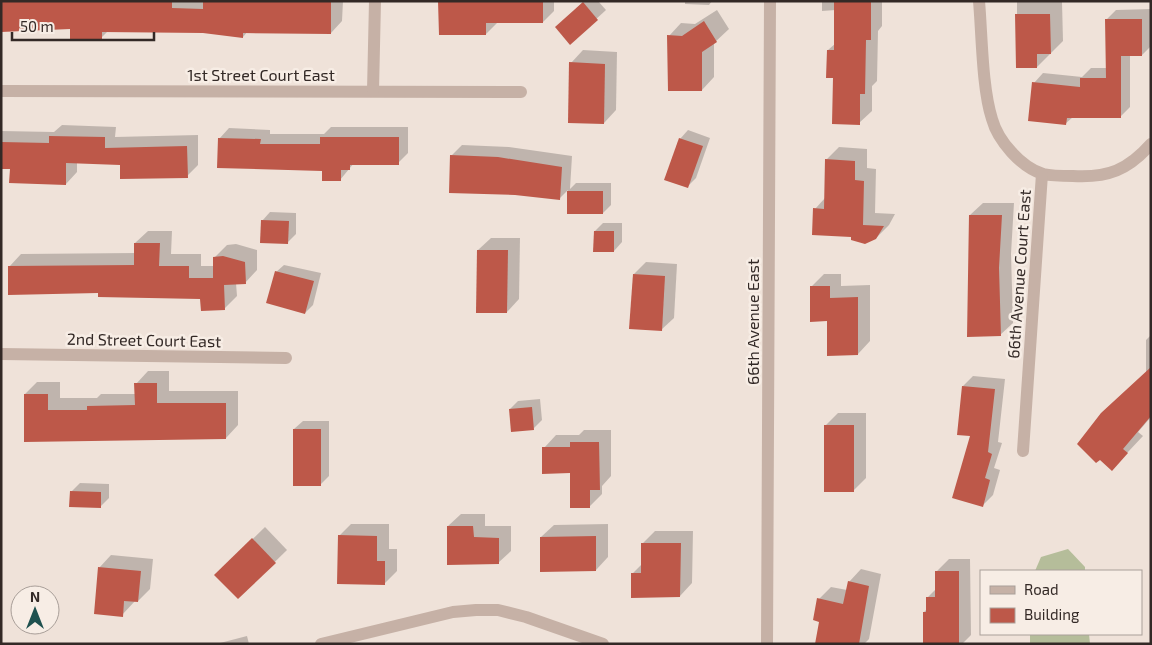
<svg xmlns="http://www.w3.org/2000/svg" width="1152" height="645" viewBox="0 0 1152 645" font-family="'Exo 2',sans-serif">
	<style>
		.green { fill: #b5bd9a }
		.shadow { fill: #0003 }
		.building { fill: #bd5849 }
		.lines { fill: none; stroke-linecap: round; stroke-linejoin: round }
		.minor { stroke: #c6b1a6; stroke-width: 12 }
		.tertiary { stroke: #c6b1a6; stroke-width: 12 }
		.labels { text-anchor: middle; stroke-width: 5; stroke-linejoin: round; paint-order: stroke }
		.street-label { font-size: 16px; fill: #332926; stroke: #f7ede5 }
	</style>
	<rect width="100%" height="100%" fill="#efe2d9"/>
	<g class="green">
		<polygon points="1068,549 1085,567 1085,571 1035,571 1041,557"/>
		<polygon points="1030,634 1089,634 1090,644 1030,644"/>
	</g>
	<g class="shadow">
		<polygon points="1,1 343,1 342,21 331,33 248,31 243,37 203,32 108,31 101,38"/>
		<polygon points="439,1 554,1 554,11 543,22 498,22 486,34"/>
		<polygon points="584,1 598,1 606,10 570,43 565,19"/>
		<polygon points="685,1 712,1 709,5 685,4"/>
		<polygon points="822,1 882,1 882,26 878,31 877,81 872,86 872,111 859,123 834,77 828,50 836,43 836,10 822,11"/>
		<polygon points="1017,1 1062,2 1063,41 1037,67 1017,67"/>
		<polygon points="1151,9 1151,46 1142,55 1130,55 1130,107 1120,117 1073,117 1065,124 1034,83 1043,73 1082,77 1091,68 1107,68 1106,20 1116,10"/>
		<polygon points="717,10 729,29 714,43 714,77 702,90 669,36 681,23 695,24"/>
		<polygon points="583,50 617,52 616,110 604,123 571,63"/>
		<polygon points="62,125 116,127 115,137 198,135 198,165 187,176 121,164 77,162 77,172 66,184 11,168 1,168 1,131 54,132"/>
		<polygon points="331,127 408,127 408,153 398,163 354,163 340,180 323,169 219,139 229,128 270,130 270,134 324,134"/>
		<polygon points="688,130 710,138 696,178 687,187 680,139"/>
		<polygon points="462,145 509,147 572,156 570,189 576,183 611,183 611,205 603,213 568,213 568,190 560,198 451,156"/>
		<polygon points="839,147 867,149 867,168 876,169 875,213 895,214 889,225 876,238 852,235 815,209 825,198 826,160"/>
		<polygon points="983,203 1014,203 1011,254 1013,323 1000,335 970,215"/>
		<polygon points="270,212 296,213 296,234 287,243 262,221"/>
		<polygon points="603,223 622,223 622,242 614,251 595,231"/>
		<polygon points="148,231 172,231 171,254 201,254 201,266 214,266 215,257 227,245 236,244 257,250 257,270 245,283 236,283 237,296 224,309 202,297 100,292 9,267 21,254 135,253 135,243"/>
		<polygon points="491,238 520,238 519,299 507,312 478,250"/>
		<polygon points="646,262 677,264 674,318 661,330 634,274"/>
		<polygon points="284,265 321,273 313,305 305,313 275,273"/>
		<polygon points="824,274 841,274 841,286 870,285 870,341 858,354 828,320 811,287"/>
		<polygon points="1151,335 1151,417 1138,432 1143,436 1112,469 1146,373 1146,340"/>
		<polygon points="148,371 169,371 169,391 238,391 238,425 226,438 25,440 25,394 37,382 60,382 60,398 97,398 101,394 136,394 136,384"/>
		<polygon points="973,376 1005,379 998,442 1002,443 994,468 1000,470 993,495 982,506 963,386"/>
		<polygon points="540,399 542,420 533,429 510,409 518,401"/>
		<polygon points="838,413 866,413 866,478 853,491 826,425"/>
		<polygon points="303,421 329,421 329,476 321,484 294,429"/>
		<polygon points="584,430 611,430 611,476 602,486 602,494 590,506 571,472 544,448 556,435 579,435"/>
		<polygon points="80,483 109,484 109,498 100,507 71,492"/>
		<polygon points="461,514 485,514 485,526 511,526 511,551 498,563 448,526"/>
		<polygon points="351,524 389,524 389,549 397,549 397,571 384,584 339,536"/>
		<polygon points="608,524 608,557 596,570 541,537 554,525"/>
		<polygon points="265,527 287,550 238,598 216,575"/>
		<polygon points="655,531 693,531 692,583 680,596 632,574 642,564 642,544"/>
		<polygon points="111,555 153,559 150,589 138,601 135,601 122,615 99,568"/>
		<polygon points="949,559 970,559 971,635 962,644 924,644 924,612 927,609 928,597 936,589 936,572"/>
		<polygon points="861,569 881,574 869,639 864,644 819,644 821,621 819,599 831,587 847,590 849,582"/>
		<polygon points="247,636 249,644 218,644 220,643"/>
	</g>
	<g class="building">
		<polygon points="1,1 172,1 172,8 203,9 203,1 331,1 331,34 243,33 243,38 203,33 102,32 102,39 70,39 70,29 1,32"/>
		<polygon points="438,1 543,1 543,23 486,23 486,35 439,35"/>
		<polygon points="834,1 871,1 871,40 866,40 865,94 860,94 860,125 832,124 833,78 826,78 827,50 834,50"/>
		<polygon points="583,2 598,20 570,45 555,27"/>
		<polygon points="1015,14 1050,14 1051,54 1037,54 1037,68 1016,68"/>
		<polygon points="1105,19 1142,19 1142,56 1121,56 1121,118 1067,118 1066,125 1028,121 1032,82 1080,87 1080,78 1106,78"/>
		<polygon points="704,21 717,42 702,52 702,91 668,91 667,35 682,36"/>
		<polygon points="569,62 605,64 604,124 568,123"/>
		<polygon points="49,136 105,137 105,148 187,146 188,178 120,179 120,165 66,163 66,185 9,183 10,169 1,169 1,142 49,143"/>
		<polygon points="320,137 399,137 399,165 350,165 350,170 341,170 341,181 322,181 322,171 217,168 218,138 261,139 260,144 320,144"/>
		<polygon points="679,138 703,146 688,188 664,180"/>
		<polygon points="450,155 498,157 562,167 560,200 515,195 449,193"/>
		<polygon points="825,159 855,161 855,180 864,181 863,225 884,226 876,239 865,244 851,240 851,237 812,235 813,208 824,209"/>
		<rect x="567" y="191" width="36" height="23"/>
		<polygon points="969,215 1002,215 999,268 1001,336 967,337"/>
		<polygon points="261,220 289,221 288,244 260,243"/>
		<polygon points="594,231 614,231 614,252 593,252"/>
		<polygon points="134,243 160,243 159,266 189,266 189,278 213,278 213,257 223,256 245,262 246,284 224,285 225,310 201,311 200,299 98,297 98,293 8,295 8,266 134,265"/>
		<polygon points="477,250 508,250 507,313 476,313"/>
		<polygon points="275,271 314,281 305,314 266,303"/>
		<polygon points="633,274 665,276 662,331 629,329"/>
		<polygon points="810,286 830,286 830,298 858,297 858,355 827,356 827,321 810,322"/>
		<polygon points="1151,367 1151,416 1123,449 1128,453 1112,471 1100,460 1096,463 1077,444 1101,413"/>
		<polygon points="134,383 157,383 157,403 226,403 226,439 24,442 24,394 48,394 48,410 87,410 87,406 135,405"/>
		<polygon points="962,386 995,389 988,452 992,454 985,478 990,480 983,507 952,498 970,436 957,435"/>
		<polygon points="532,407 534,430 511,432 509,409"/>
		<rect x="824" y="425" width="30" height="67"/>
		<rect x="293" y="429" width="28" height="57"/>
		<polygon points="570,442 599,442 600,490 590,490 590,508 570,508 570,473 542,474 542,447 570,447"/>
		<polygon points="70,491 101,492 101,508 69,507"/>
		<polygon points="447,526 473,526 474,537 499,538 499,564 447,565"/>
		<polygon points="338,535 377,536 377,561 385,561 385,585 337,584"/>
		<polygon points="596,536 596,571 540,572 540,537"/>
		<polygon points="252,538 276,563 238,599 214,575"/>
		<polygon points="641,543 681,543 680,597 631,598 631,573 641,573"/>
		<polygon points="98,567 141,571 138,602 124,601 123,617 94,614"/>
		<polygon points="935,571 959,571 959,644 923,644 923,612 926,612 926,597 935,597"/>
		<polygon points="848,581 869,586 859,644 815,644 819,622 813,620 817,598 843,604"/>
	</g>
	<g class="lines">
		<g class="minor">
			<path d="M979 1C982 35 982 88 992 119 998 141 1021 167 1043 174 1052 176 1064 176 1073 176 1108 178 1128 170 1151 144"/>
			<polyline points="1,91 521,92"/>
			<polyline points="373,91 375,1"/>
			<polyline points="1,354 286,358"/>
			<polyline points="1023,451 1042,174"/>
			<polyline points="321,644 453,612 476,610 498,610 526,617 603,644"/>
		</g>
		<polyline class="tertiary" points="767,644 770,1"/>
	</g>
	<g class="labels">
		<g class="street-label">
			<text x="261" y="81">1st Street Court East</text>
			<text transform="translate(1019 274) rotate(-86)" y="6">66th Avenue Court East</text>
			<text transform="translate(753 322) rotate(-90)" y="6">66th Avenue East</text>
			<text transform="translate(144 340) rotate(1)" y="6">2nd Street Court East</text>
		</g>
	</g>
	<rect width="1152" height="645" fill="none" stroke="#332926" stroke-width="5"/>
	<rect x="980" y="570" width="162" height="65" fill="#f7ede5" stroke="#a99f99"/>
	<rect x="990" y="586" width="25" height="8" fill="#c6b1a6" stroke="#a99f99"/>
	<text x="1024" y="595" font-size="15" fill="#332926">Road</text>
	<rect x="990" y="608" width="25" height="15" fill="#bd5849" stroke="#a99f99"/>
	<text x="1024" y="620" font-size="15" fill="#332926">Building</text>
	<g transform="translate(35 610)"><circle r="24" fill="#f7ede5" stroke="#a99f99"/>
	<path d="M0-4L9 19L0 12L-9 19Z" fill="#1f514f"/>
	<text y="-8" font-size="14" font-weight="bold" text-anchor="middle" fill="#332926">N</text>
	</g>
	<path d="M12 32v8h142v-8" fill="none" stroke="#332926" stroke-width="2.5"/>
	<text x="20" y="32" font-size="15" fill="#332926" stroke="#f7ede5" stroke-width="4" paint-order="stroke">50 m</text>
</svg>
